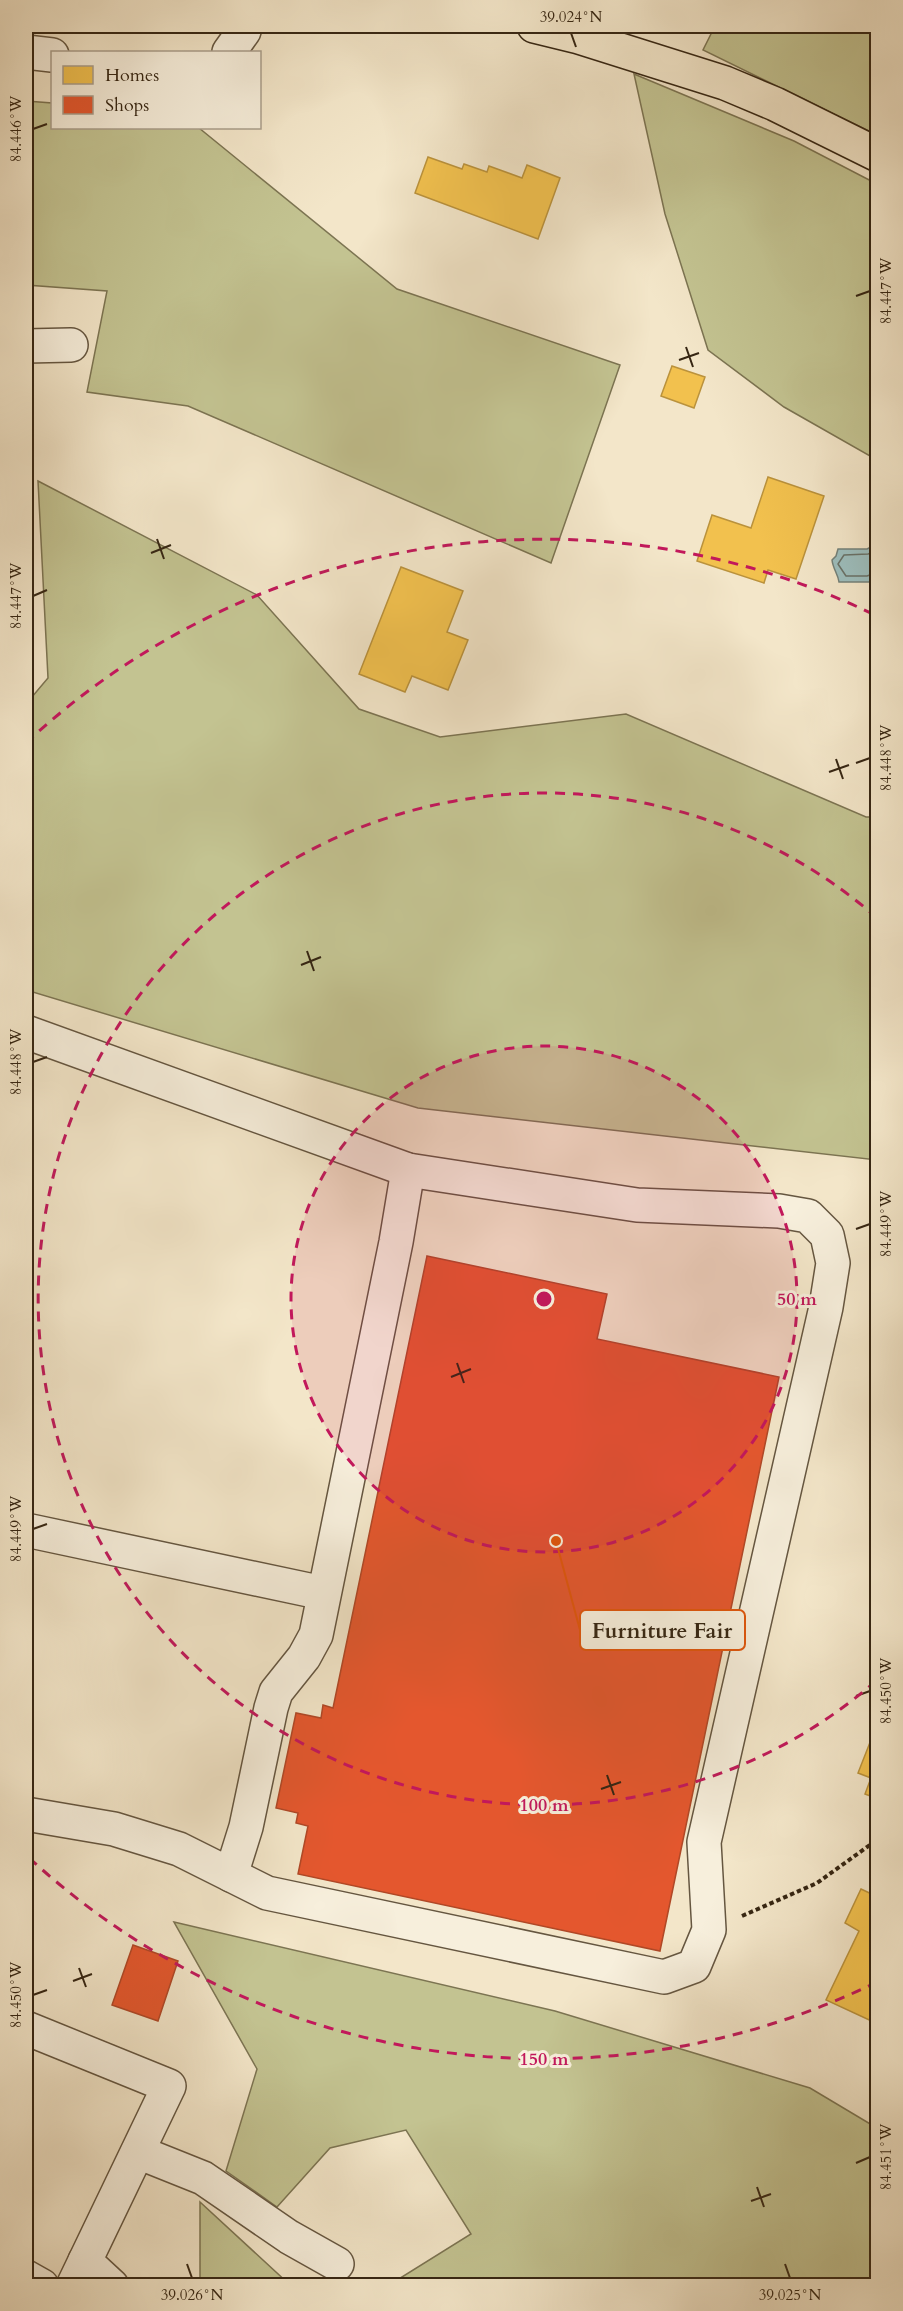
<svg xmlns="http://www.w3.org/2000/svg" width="903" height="2311" viewBox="0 0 903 2311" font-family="Cardo,serif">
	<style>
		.green { fill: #c3c391; stroke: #7c7452; stroke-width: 1.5 }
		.water { fill: #9dbebd; stroke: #748179; stroke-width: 1.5 }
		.homes { fill: #f2c14e; stroke: #ba923c; stroke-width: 1.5 }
		.shops { fill: #e4572e; stroke: #b04826; stroke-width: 1.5 }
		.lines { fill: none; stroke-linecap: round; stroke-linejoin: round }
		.shore { stroke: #6a7268; stroke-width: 1.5 }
		.minor-casing { stroke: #655640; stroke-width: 36 }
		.major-casing { stroke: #362613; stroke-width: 36 }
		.path { stroke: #362613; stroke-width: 4; stroke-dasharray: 4.5 3; stroke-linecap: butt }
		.minor { stroke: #f7efdc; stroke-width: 33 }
		.major { stroke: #f3e6c9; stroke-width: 33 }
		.ticks { fill: none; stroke: #362613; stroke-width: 2 }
		.ring { fill: none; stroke: #c2185b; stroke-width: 3; stroke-dasharray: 10 8 }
		.centre { fill: #c2185b; stroke: #f7efdc; stroke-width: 3 }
		.ring-label { font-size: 18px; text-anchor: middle; font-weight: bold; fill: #c2185b; stroke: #f7efdc; stroke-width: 6; stroke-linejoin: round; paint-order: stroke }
		.leader { fill: none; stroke: #df560c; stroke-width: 2 }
		.callout-dot { fill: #df560c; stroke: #f7efdc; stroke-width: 2 }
		.callout { fill: #f7efdc; stroke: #df560c; stroke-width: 2 }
		.callout-label { font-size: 22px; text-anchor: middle; font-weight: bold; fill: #362613 }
		.neatline { fill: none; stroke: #362613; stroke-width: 2 }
		.ticks-label { font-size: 15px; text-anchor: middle; fill: #362613 }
	</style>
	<rect width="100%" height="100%" fill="#f3e6c9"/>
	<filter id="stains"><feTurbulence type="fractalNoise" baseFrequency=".00333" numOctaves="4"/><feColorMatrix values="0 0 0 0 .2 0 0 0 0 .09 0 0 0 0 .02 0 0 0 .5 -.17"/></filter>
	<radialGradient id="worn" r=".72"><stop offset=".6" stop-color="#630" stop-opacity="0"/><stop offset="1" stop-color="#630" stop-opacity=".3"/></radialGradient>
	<g class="green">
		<polygon points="715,26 877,26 877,135 703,50"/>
		<polygon points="634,74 794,141 877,184 877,460 784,407 708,350 665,214"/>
		<polygon points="26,101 52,103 52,128 199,128 397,289 620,365 551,563 188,406 87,392 107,291 26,285"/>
		<polygon points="38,481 257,595 359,709 440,737 626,714 866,817 877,817 877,1160 418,1108 26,990 26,704 48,678"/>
		<polygon points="174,1922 555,2011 810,2088 877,2128 877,2285 389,2285 471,2234 406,2130 330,2148 277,2207 226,2171 257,2069"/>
		<polygon points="200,2202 290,2285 200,2285"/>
	</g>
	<path class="water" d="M877 544V577L869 582H839C838 574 833 569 832 560L836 556 838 549H867Z"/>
	<g class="homes">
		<polygon points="428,157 462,169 464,164 487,172 489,166 522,178 527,165 560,178 538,239 415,193"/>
		<polygon points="672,366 705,377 694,408 661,396"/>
		<polygon points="768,477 824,496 796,579 768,570 764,583 697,561 712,515 751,528"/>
		<polygon points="401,567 463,591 447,632 468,640 448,690 412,676 405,692 359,674"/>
		<polygon points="878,1722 878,1799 865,1794 871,1778 858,1773"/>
		<polygon points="861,1889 878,1897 878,2024 826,2000 859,1931 845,1923"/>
	</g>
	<g class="shops">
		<polygon points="427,1256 607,1294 597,1339 779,1377 660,1951 298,1874 308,1826 296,1823 298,1813 276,1808 296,1713 321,1718 323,1705 333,1708"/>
		<polygon points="133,1945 178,1961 158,2021 112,2005"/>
	</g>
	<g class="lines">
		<polyline class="shore" points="878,551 868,554 844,555 838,564 846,576 867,576 878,572"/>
		<g class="minor-casing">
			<g id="minor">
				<polyline points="26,52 52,55"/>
				<polyline points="229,52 244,31 245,26"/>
				<polyline points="26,346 71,345"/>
				<polyline points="26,1032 408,1170 637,1205 779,1211 808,1216 827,1235 833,1263 826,1307 704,1842 709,1930 694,1966 664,1977 267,1893 179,1849 114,1829 26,1814"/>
				<polyline points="26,1530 323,1593"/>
				<polyline points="231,1875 246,1827 271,1708 276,1692 304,1657 316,1635 396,1242 408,1170"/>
				<polyline points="26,2028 169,2086 73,2286"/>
				<polyline points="138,2152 203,2178 289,2237 337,2264"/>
				<polyline points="85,2261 112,2286"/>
				<polyline points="26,2277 42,2286"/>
			</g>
		</g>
		<g class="major-casing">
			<polyline id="major" points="534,26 579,37 725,83 775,104 878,155"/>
		</g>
		<polyline class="path" points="742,1916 817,1883 874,1842 878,1842"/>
		<use href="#minor" class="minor"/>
		<use href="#major" class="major"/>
	</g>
	<path class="ticks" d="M571 33 576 47M33 129 47 124M856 296 870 291M686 347 693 367M679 360 699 353M157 539 164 559M151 553 171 545M33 596 47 590M836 759 843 779M856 763 870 758M829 772 849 765M307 951 314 971M301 965 321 957M33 1062 47 1057M856 1229 870 1224M457 1363 464 1383M451 1377 471 1369M33 1529 47 1524M856 1696 870 1691M607 1775 614 1795M601 1789 621 1782M79 1968 86 1987M73 1981 92 1974M33 1995 47 1990M856 2163 870 2157M757 2187 764 2207M751 2201 771 2194M187 2264 192 2278M785 2264 790 2278"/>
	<circle cx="544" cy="1299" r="253" fill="#c2185b" fill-opacity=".12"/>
	<g class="ring">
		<circle cx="544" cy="1299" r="253"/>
		<path d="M876 1681A506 506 0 1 1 876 917"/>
		<path d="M877 1982A760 760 0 0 1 26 1855M26 743A760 760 0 0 1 877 616"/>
	</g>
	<circle cx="544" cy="1299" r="9" class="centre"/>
	<g class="ring-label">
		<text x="797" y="1305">50 m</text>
		<text x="544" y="1811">100 m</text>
		<text x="544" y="2065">150 m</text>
	</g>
	<path class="leader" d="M556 1541L580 1630"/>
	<circle class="callout-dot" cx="556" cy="1541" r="6"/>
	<rect class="callout" x="580" y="1610" width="165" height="40" rx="6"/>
	<g class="callout-label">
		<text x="662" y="1638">Furniture Fair</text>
	</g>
	<rect width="903" height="2311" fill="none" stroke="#f3e6c9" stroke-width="66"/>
	<rect x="51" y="51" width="210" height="78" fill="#f7efdc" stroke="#aa9f8c" stroke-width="1.5"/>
	<rect x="63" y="66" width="30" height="18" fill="#f2c14e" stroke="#aa9f8c" stroke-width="1.5"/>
	<text x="105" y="81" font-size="18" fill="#362613">Homes</text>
	<rect x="63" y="96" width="30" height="18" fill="#e4572e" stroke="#aa9f8c" stroke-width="1.5"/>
	<text x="105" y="111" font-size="18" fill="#362613">Shops</text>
	<rect x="33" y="33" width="837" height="2245" class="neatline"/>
	<g class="ticks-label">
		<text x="571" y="22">39.024°N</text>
		<text transform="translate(16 129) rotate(-90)" y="5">84.446°W</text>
		<text transform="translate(886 291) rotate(-90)" y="5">84.447°W</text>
		<text transform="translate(16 596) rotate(-90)" y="5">84.447°W</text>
		<text transform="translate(886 758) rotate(-90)" y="5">84.448°W</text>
		<text transform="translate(16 1062) rotate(-90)" y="5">84.448°W</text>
		<text transform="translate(886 1224) rotate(-90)" y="5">84.449°W</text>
		<text transform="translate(16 1529) rotate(-90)" y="5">84.449°W</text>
		<text transform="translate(886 1691) rotate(-90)" y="5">84.450°W</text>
		<text transform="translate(16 1995) rotate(-90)" y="5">84.450°W</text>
		<text transform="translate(886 2157) rotate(-90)" y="5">84.451°W</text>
		<text x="192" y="2300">39.026°N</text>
		<text x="790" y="2300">39.025°N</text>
	</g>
	<rect width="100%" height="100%" filter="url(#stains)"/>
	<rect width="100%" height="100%" fill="url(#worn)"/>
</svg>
